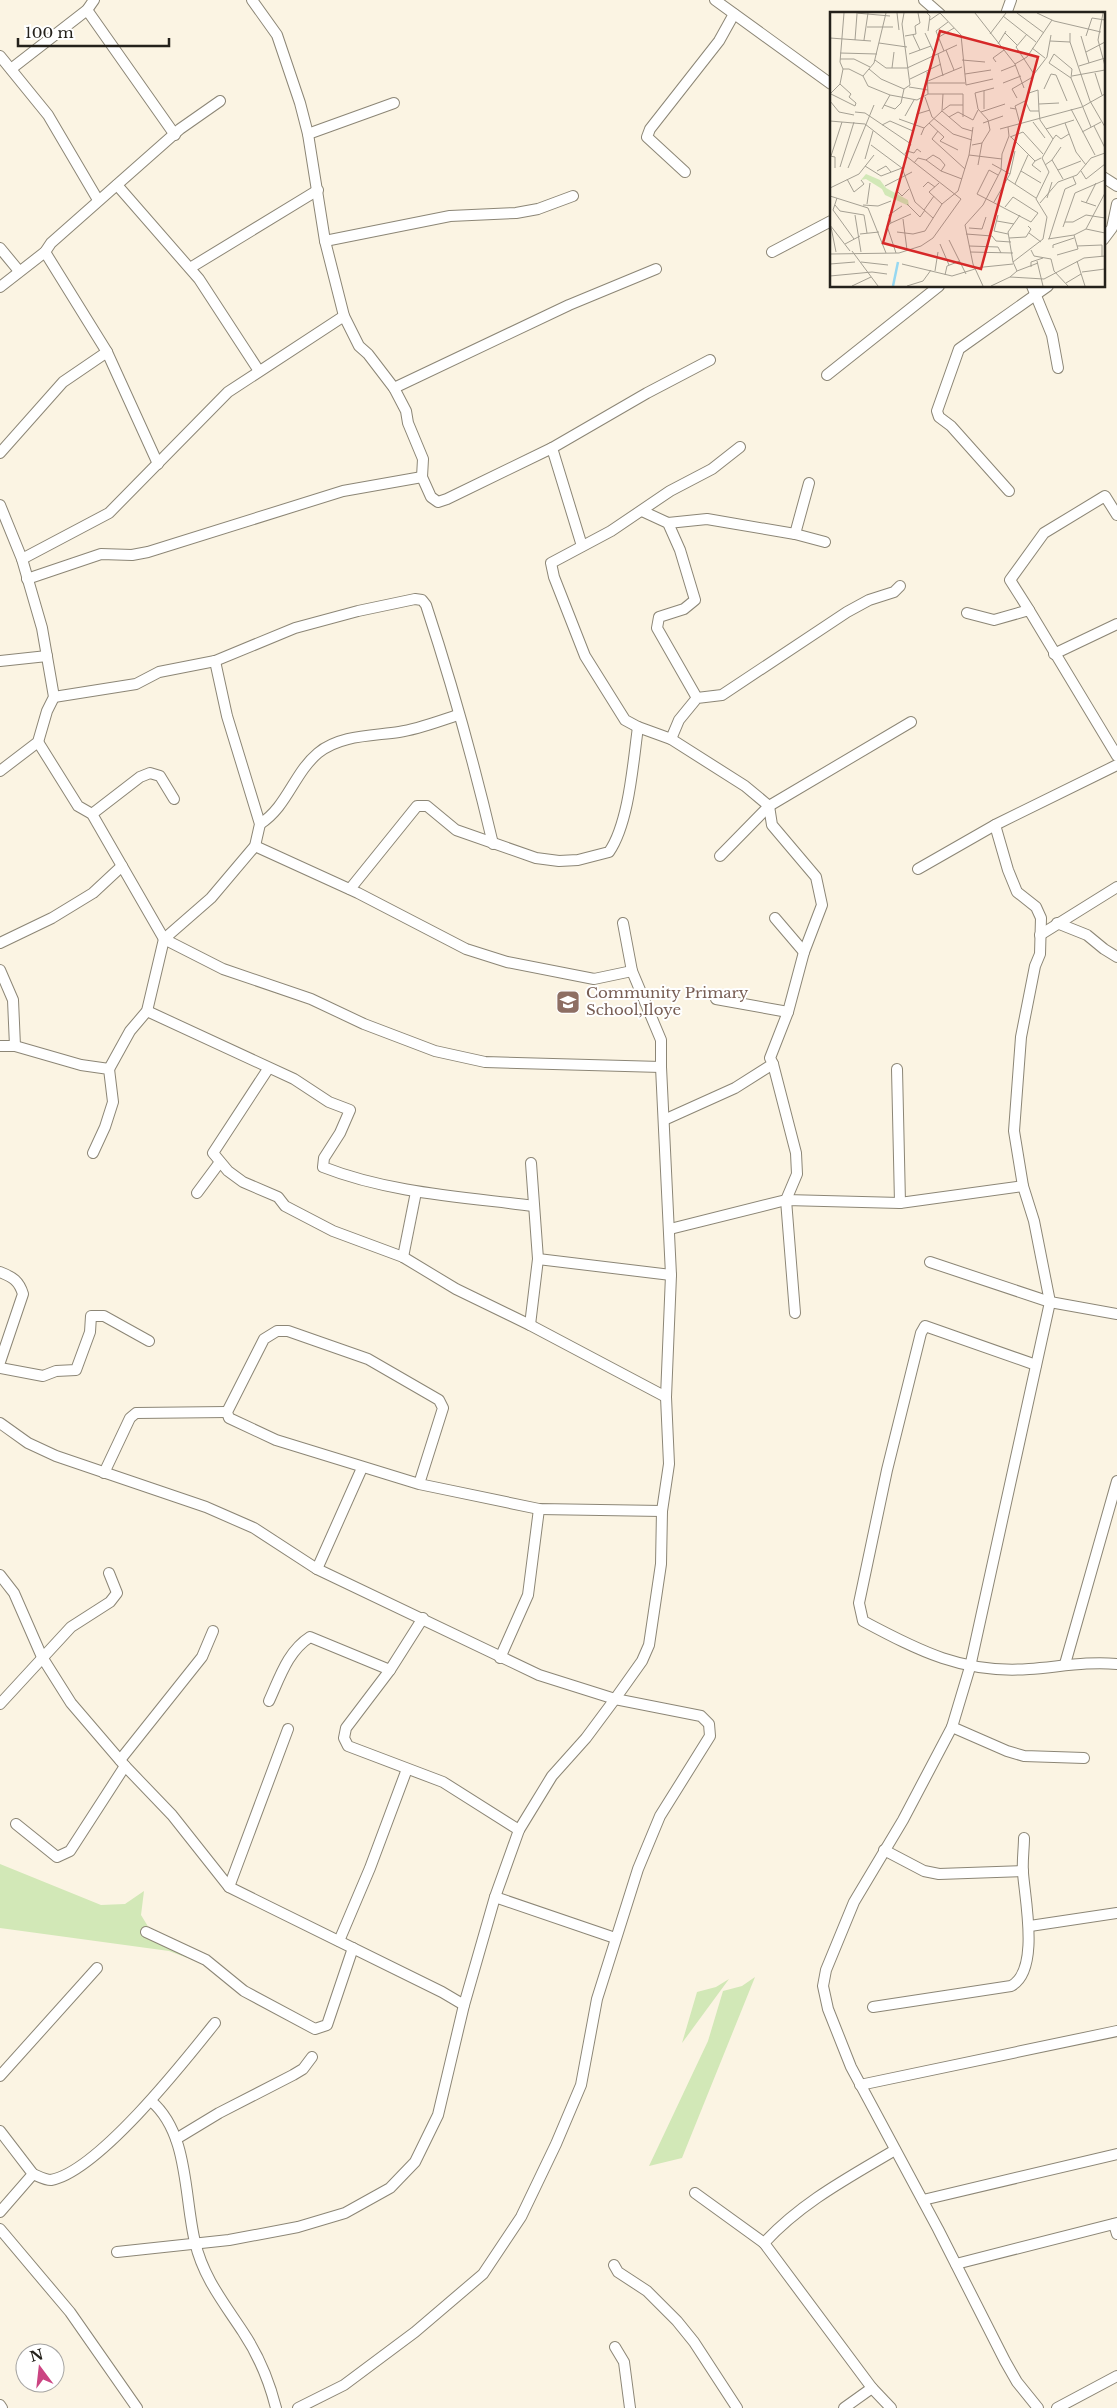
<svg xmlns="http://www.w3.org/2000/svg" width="1117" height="2408" viewBox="0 0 1117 2408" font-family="'Libre Baskerville',serif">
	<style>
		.green { fill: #d2e8b7 }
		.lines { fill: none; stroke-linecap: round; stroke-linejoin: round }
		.street-casing { stroke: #8c8676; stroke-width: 12 }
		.street { stroke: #fff; stroke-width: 10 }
		.labels { text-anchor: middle; stroke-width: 4; stroke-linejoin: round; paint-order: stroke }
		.education-label { font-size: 15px; fill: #785e54; stroke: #fff; text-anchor: start }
		.inset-river { fill: none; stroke: #97d8f1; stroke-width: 2.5 }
		.inset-road { fill: none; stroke: #a5a093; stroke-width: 1 }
		.view { fill: #d62828; fill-opacity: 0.15; stroke: #d62828; stroke-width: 2.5 }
		.inset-edge { fill: none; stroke: #24211b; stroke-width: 2.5 }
	</style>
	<rect width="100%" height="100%" fill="#fbf4e3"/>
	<g class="green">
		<polygon points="0,1864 101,1905 125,1904 144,1891 141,1915 155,1938 219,1964 201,1963 169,1951 0,1928"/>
		<polygon points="755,1977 682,2158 649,2166 708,2041 723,1991 742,1986"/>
		<polygon points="729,1979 682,2043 697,1992 716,1987"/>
	</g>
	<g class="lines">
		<g class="street-casing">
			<g id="street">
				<polyline points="252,0 277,35 300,103 308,134 325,241 344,316 359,346 368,354 394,388 406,411 408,423 423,459 422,477 431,497 438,502 447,499 552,448 647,393 710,360"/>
				<polyline points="715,0 831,84"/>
				<polyline points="924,0 940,14"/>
				<polyline points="87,10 175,135"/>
				<polyline points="1006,14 1011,0"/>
				<polyline points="0,56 48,115 98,200"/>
				<polyline points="11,69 87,10 94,0"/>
				<polyline points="308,134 394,103"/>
				<polyline points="685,172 647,137 650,129 719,41 734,14"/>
				<polyline points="1103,177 1117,186"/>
				<polyline points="117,185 199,279 259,371"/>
				<polyline points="1103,240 1112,228 1117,204"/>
				<polyline points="325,241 450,216 516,213 538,209 573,196"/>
				<polyline points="0,248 19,271"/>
				<polyline points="45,252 107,352 158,464"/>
				<polyline points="772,252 831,221"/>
				<polyline points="190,268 318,190"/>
				<polyline points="1032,286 1052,335 1058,368"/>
				<polyline points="0,287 45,252 51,243 180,129 220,101"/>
				<polyline points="827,375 939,286"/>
				<polyline points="394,388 569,305 656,269"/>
				<polyline points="552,448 582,546"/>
				<polyline points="0,453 63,382 107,352"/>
				<polyline points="1009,491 951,426 939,417 937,411 959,349 1048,286"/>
				<polyline points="0,505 22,559 42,628 54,697 47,711 38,742 0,771"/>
				<polyline points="642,511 668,523 680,550 695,600 684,609 659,617 657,628 697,698"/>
				<polyline points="668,523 707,519 795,534 825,542"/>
				<polyline points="795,534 809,483"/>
				<polyline points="22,559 109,513 228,392 344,316"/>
				<polyline points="27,579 101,554 132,555 148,552 343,491 422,477"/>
				<polyline points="1029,610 1010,580 1044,533 1105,496 1117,515"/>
				<polyline points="967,613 994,620 1029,610 1117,756"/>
				<polyline points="1054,654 1117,624"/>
				<polyline points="0,661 47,656"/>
				<path d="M54 697 136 684 159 672 215 661 295 628 358 611 415 599 422 600 426 605C452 684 474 763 493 844"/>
				<polyline points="671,739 679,720 697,698 722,695 847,612 869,600 894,592 900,586"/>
				<polyline points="38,742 78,806 92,814 164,939 223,969 311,999 364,1024 435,1051 485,1062 661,1067"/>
				<polyline points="92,814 140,777 150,773 160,776 174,799"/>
				<path d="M260 824C287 807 294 773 318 753 340 735 372 736 399 732 419 729 439 721 458 715"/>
				<polyline points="995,825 1008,870 1017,892 1036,907 1041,918 1040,954 1035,966 1021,1037 1014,1131 1023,1186 1034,1221 1050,1302 970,1667 952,1727 903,1820 854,1902 826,1970 823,1986 828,2009 851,2067 938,2229 1005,2361 1017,2382 1038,2408"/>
				<polyline points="255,846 358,893 466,949 507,962 594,979 632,971"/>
				<polyline points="720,856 769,806 911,722"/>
				<polyline points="918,869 995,825 1117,765"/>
				<path d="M350 889 417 806H427L456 830 536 858 559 861 578 860 609 852C629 823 633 763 638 727"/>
				<polyline points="775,918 804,952"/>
				<polyline points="1057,923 1087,935 1104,949 1117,957"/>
				<polyline points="1040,935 1117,887"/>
				<polyline points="0,943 52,918 93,893 122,866"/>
				<polyline points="0,970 13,1000 15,1046"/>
				<polyline points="716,999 788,1012"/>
				<path d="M147 1011 294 1079 329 1102 350 1110 340 1133 324 1158 323 1167C389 1193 464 1197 534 1206"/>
				<polyline points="0,1046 15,1046 81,1065 109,1069 113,1102 105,1127 93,1153"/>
				<polyline points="773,1064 796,1153 797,1174 786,1200 795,1313"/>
				<polyline points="109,1069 130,1031 147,1011 164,939 211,898 255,846 260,824 227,716 215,661"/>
				<polyline points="268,1069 213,1153 228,1171 243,1182 278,1197 285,1206 333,1231 403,1257 456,1289 530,1325 666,1397"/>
				<polyline points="897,1069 900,1203"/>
				<polyline points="664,1120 735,1088 773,1064 770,1058 788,1012 804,952 822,905 816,877 772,825 769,806 745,786 671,739 638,727 625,720 585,656 554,577 551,563 611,531 670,491 712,469 740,447"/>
				<polyline points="197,1193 220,1162"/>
				<polyline points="670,1229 786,1200 900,1203 1023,1186"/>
				<polyline points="403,1257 416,1192"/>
				<polyline points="538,1259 671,1275"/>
				<polyline points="930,1262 1050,1302 1117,1314"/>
				<path d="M0 1272C13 1277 19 1281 23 1294L0 1362"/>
				<polyline points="530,1325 538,1259 531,1163"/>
				<path d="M1036 1365 925 1326 921 1333 887 1470 859 1603 863 1621C919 1651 964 1674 1029 1669 1058 1667 1088 1661 1117 1664"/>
				<polyline points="0,1368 43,1376 56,1371 76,1370 90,1332 91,1316 104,1316 149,1341"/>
				<polyline points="0,1423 28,1443 56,1456 206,1507 254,1528 317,1569 539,1675 615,1699 701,1716 709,1724 710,1736 660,1816 638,1869 597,1999 581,2085 556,2144 521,2217 483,2274 415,2332 344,2385 298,2408"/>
				<polyline points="104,1473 130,1418 136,1413 227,1412"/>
				<polyline points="419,1484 443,1408 439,1400 368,1359 288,1331 277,1331 264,1339 227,1412 229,1418 276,1440 419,1484 539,1509 662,1511"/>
				<polyline points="317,1569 362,1468"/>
				<polyline points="0,1575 14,1593 42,1657 71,1703 125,1766 172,1815 229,1887 442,1992 464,2005"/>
				<polyline points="423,1618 390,1670 346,1728 344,1738 348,1746 443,1782 519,1830"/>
				<polyline points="500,1658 528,1595 539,1509"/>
				<polyline points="1065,1664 1117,1481"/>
				<path d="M269 1701C280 1677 288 1651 310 1637L390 1670"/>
				<polyline points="0,1704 71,1627 110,1602 117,1593 109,1573"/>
				<polyline points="952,1727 1007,1751 1024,1756 1084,1758"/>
				<polyline points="120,1760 202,1657 213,1631"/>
				<polyline points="16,1824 57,1857 70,1851 125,1766"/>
				<polyline points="884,1850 924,1871 939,1874 1023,1871"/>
				<polyline points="229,1887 288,1729"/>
				<polyline points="495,1897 615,1938"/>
				<polyline points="1030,1926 1117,1913"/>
				<polyline points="146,1932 206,1960 244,1991 315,2029 327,2025 353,1948"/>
				<polyline points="339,1941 370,1868 407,1769"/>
				<path d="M873 2007 1011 1986C1040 1971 1025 1900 1023 1873 1022 1861 1024 1849 1024 1838"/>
				<polyline points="0,2076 97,1968"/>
				<polyline points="860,2085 1117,2031"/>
				<path d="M151 2101C189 2133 184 2197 195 2242 203 2277 224 2303 243 2332 259 2356 269 2380 276 2408"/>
				<polyline points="0,2131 33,2174 0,2212"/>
				<polyline points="176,2139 219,2113 293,2075 303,2069 312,2057"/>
				<path d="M33 2174C38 2176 45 2180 51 2180 98 2171 184 2062 215 2023"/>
				<polyline points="695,2193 764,2243 872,2388 891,2408"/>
				<polyline points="923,2200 1117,2154"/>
				<polyline points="1114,2224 1117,2234"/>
				<polyline points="0,2229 70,2312 137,2408"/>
				<path d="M764 2243C802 2202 848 2178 895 2150"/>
				<polyline points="117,2252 229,2240 298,2227 345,2213 390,2188 415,2162 438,2115 464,2005 495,1897 519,1830 552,1776 586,1738 615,1699 642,1661 649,1645 661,1564 662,1511 669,1464 666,1397 671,1275 661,1067 661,1040 632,971 623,923"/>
				<polyline points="956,2264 1117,2223"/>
				<polyline points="614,2265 618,2272 647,2291 677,2321 694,2342 737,2408"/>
				<polyline points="615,2347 624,2362 630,2408"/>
				<polyline points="0,2405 2,2408"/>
				<polyline points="844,2408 872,2388"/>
				<polyline points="1057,2408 1117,2376"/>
			</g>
		</g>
		<use href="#street" class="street"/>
	</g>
	<defs>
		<g id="school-square" transform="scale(1.25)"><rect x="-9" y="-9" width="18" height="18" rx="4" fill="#8d6e63" stroke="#fff"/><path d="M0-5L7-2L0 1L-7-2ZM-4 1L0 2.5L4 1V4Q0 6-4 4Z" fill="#fff"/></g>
	</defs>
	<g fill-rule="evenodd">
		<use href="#school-square" x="568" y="1002"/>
	</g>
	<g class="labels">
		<g class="education-label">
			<text x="586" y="998">Community Primary<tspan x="586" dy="17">School,Iloye</tspan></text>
		</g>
	</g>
	<g transform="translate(830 12)">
		<rect width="275" height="275" fill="#fbf4e3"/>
		<path d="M36 162 50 168 56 176 78 188 79 194 55 183 52 177 36 167 31 168Z" fill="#d2e8b7"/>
		<path class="inset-river" d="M63 274 68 250"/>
		<path class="inset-road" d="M26 1 60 4M67 1 69 18M97 1 100 4 98 19M145 1 185 52 194 76M187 1 214 21M207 1 224 9 271 20M273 1 268 28 275 54M173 4 206 30M100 8 110 1 131 23 136 73 163 67M37 15H63M95 21 105 43M175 21 187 33M240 21V30L260 89 275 115M160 22 176 1M197 22 186 35 204 62M83 23 90 38M75 24 86 22 85 14 90 11 88 1M251 24 259 51M256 24 262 6 275 8M109 25 124 16M0 26 41 29M25 28 27 2M34 28 38 1M220 29 240 30M49 31 77 35M168 32 176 19M202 36 215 46M116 38 124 58M114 39 106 19 118 10M256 40 275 30M10 41 47 42M79 42 101 34M108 42 113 64M10 47H24L40 55M45 48 56 56H77L127 33M132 48 155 50M166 50 163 46 174 38M185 52 197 45 222 8M249 54 275 46M62 56 64 40M13 57 10 50 14 1M39 57 51 67 74 77M171 59 186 53M265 61 272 83M135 62 161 58M33 64 38 74 60 83 87 88 98 82 97 60M242 64 275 58M241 66 219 51 224 42 242 57 241 66 261 115M80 67 111 52M98 69 132 55M98 71H135M173 71 191 64M79 75 98 78M214 77 221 62 226 63 237 89M154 79V97M199 81 208 78 209 99M0 82 10 72 13 57H19L33 64 44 51 56 1M1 82 25 94 26 91 19 85 21 82 10 72M98 82H133V105M95 85 102 105 123 122 142 128M187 86 182 77 201 66 217 45 221 23M0 89 9 100 24 103M209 92 229 91M54 93 65 97 71 91 74 77 80 73 72 12 74 1M180 96 186 97 190 112M52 97 60 83M241 97 265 143M113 98 120 93H133M112 99 132 116 142 119M25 100 35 101 81 132 75 142M151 100 175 92M75 104 84 88M119 105 128 100 143 108 148 98M69 107 94 116 91 123M0 109 35 112 131 187 103 226 91 234 69 241 0 242M203 110 215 126M86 111 87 102 100 98M99 111 114 125 110 129 128 138M153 111 173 104M235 111 246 140 256 153M52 113 60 109 83 119M264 114 275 136M94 116 112 99 113 82M170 117 252 95 275 82M216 117 244 108M108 119 102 127 135 157M252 120 271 110M180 125 193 120 213 142M181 125 205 149 211 146M223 127 226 123 231 127 239 122M41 133 72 156 85 190 103 206M142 133 152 131 160 118 158 108 148 97 145 81 164 76M77 139 84 141 87 137 91 140M139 143 172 147M0 144 5 145V156M1 144 12 110M35 147 43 119M96 148 103 143 110 147 115 153 111 159M222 148 233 167M205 149 202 153 211 160M84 151 88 146 96 148 111 159 132 167M162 152 180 162M148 153 152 131M215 153 222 148 231 135M35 154 51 164 72 156M10 155 24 110M18 156 44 93M228 158 251 149M47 159 56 154 61 160M191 159 211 171M251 159 256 167 275 152M168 163 159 158 147 182 201 210 208 201 183 185 175 195M17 167 24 180 34 172 31 168M177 167 206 186M109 171 99 180 112 192M185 172 198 143M55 174 82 160M93 175 98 170 105 175M0 176 29 162 44 143M68 180 72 184 79 177M0 184 38 196 56 241M7 186 3 198 24 227M217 186 222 170M251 189 266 194M164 190 180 162 185 139M210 191 228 170 247 163 261 146 275 141M256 191 266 171M37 192 40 171M77 192 90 205 95 198M5 193 10 199 34 203 37 221M33 193 48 194 61 189M94 198 104 184M25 203 31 240M168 203 164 219 178 222M73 207 77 238M167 209 184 212M235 210H243L256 203 275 206M61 211 81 202M0 213 20 239M1 215 6 240M233 215 245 181 275 168M139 216 152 217 156 205M256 217 275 181M67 220 83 222 95 219 112 192 128 179 139 143 143 115M199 221 211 230M30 222 49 220M136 222 162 224 166 229 181 230M179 226 196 225 201 217 198 214M218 227 244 223 256 217 275 221M219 227 235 177 246 172 243 165M119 228 136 262M15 232 30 224M110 232 119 253M139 234 168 235 171 241M247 234 272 233V245M223 236V233L244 226M201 238 204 244 221 247 224 259 238 274M22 239 48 274M140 240 183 241M66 241 57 214 61 211 59 203 72 194M227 243 248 237 244 223M207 249 213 274M247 249 255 274M31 250 58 253M183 250 178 220 190 203M0 252 25 250M72 252 122 264 145 257M201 255V250L213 246M144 256 183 252M105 259 108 240M187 259 208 251M252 260 275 257M115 263 117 254 130 249M0 264 42 260 57 262M180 265 187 259 183 250 213 227 217 205 206 187 219 160 212 146 223 127 210 108 209 99H200L195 89 185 94 186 97M236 271 251 262M22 274 41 265M77 274 93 269 101 258M153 274 143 252 135 213 153 193 171 158 172 142 179 124 178 115M161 274 180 265 214 267 254 246 275 244"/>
		<path class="view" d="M110 19 208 45 151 257 53 231Z"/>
		<rect width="275" height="275" class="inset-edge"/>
	</g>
	<g transform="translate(40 2368) rotate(345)"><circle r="24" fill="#ffffff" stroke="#a7a6a4"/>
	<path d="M0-4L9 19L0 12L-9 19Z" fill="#cb4482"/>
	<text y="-8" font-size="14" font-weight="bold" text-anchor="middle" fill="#24211b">N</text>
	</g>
	<path d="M18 38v8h151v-8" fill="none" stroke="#24211b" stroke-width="2.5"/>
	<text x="25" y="38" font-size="15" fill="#24211b" stroke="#ffffff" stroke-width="4" paint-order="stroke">100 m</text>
</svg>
